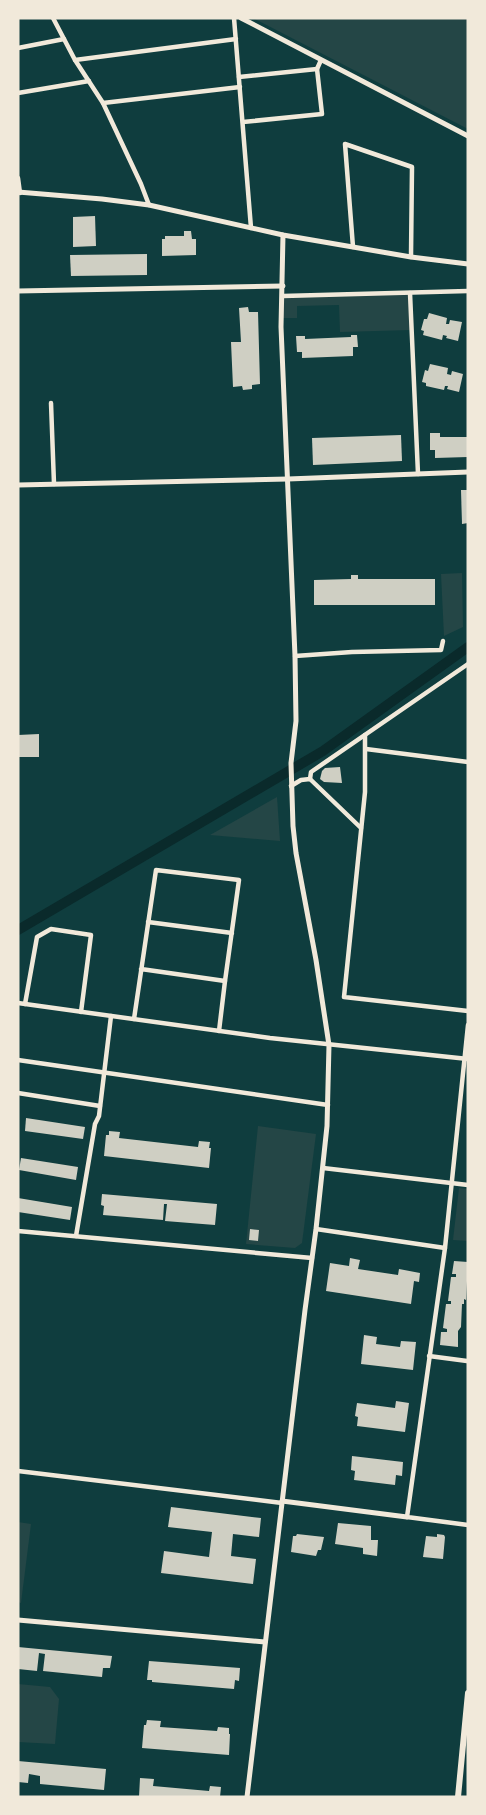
<svg xmlns="http://www.w3.org/2000/svg" width="486" height="1815" viewBox="0 0 486 1815" font-family="Figtree,sans-serif">
	<style>
		.green { fill: #244646 }
		.lines { fill: none; stroke-linecap: round; stroke-linejoin: round }
		.canal { stroke: #0a2a2b; stroke-width: 10 }
		.building { fill: #cfcfc3 }
		.minor { stroke: #f1e9da; stroke-width: 4.5 }
		.tertiary { stroke: #f1e9da; stroke-width: 5 }
		.secondary { stroke: #f1e9da; stroke-width: 6 }
	</style>
	<rect width="100%" height="100%" fill="#0f3d3e"/>
	<g class="green">
		<polygon points="253,18 468,18 468,129"/>
		<polygon points="410,293 411,330 340,332 339,305 297,306 297,318 281,318 283,296"/>
		<polygon points="462,573 463,627 444,636 441,574"/>
		<polygon points="277,797 280,841 210,835"/>
		<polygon points="258,1126 316,1134 302,1243 295,1248 246,1244"/>
		<polygon points="459,1188 468,1189 468,1241 453,1240"/>
		<polygon points="18,1522 31,1524 21,1603 18,1602"/>
		<polygon points="18,1684 50,1687 59,1699 55,1744 18,1742"/>
	</g>
	<g class="lines">
		<polyline class="canal" points="18,930 323,751 468,647"/>
	</g>
	<g class="building">
		<polygon points="95,216 96,246 73,247 73,217"/>
		<polygon points="184,231 191,231 192,239 196,239 196,255 162,256 162,239 165,239 165,236 184,236"/>
		<polygon points="147,254 147,275 71,276 70,255"/>
		<polygon points="248,307 249,312 258,312 260,384 252,385 252,389 243,390 242,386 233,387 231,342 241,342 239,308"/>
		<polygon points="429,313 447,318 446,324 449,324 450,320 462,322 458,341 446,338 447,336 443,335 442,340 423,335 424,331 421,330 424,319 427,319"/>
		<polygon points="351,335 357,335 358,347 353,347 353,356 302,358 302,352 297,352 296,336 305,336 305,339 351,337"/>
		<polygon points="430,364 448,368 447,374 451,375 452,371 463,374 459,392 447,389 448,386 445,386 444,390 426,386 426,383 422,382 425,370 428,371"/>
		<polygon points="430,433 440,433 440,437 468,437 468,457 435,458 435,450 430,450"/>
		<polygon points="401,435 402,461 313,465 312,438"/>
		<polygon points="461,490 468,490 468,523 462,524"/>
		<polygon points="351,575 358,575 358,579 435,579 435,605 314,605 314,580 351,579"/>
		<polygon points="39,734 39,757 18,757 18,735"/>
		<polygon points="340,767 342,783 324,782 320,779 322,771 325,768"/>
		<polygon points="26,1118 85,1127 83,1139 25,1131"/>
		<polygon points="109,1131 120,1132 119,1138 198,1147 199,1141 210,1142 209,1148 211,1148 209,1168 104,1156 106,1135 109,1135"/>
		<polygon points="21,1158 78,1167 76,1180 19,1170"/>
		<polygon points="102,1194 217,1204 215,1225 165,1221 167,1204 164,1204 163,1220 103,1215 104,1206 101,1205"/>
		<polygon points="18,1198 72,1207 70,1220 18,1212"/>
		<polygon points="250,1229 259,1230 258,1241 249,1240"/>
		<polygon points="350,1258 360,1260 358,1269 398,1275 399,1269 420,1273 419,1282 414,1281 411,1304 326,1291 330,1263 349,1266"/>
		<polygon points="454,1261 468,1262 466,1300 464,1299 464,1304 462,1304 461,1327 458,1331 458,1347 440,1345 441,1332 447,1332 447,1329 443,1328 446,1304 451,1304 451,1301 448,1301 451,1277 456,1277 456,1274 452,1274"/>
		<polygon points="364,1335 377,1337 376,1344 400,1347 401,1341 416,1342 413,1370 361,1364"/>
		<polygon points="396,1401 409,1403 405,1432 357,1426 358,1417 355,1416 357,1403 395,1408"/>
		<polygon points="352,1456 403,1462 402,1476 396,1475 395,1485 354,1480 355,1471 351,1470"/>
		<polygon points="171,1507 261,1518 259,1537 233,1534 231,1556 256,1559 253,1584 161,1573 164,1551 209,1557 212,1532 168,1527"/>
		<polygon points="338,1523 371,1526 371,1540 378,1540 377,1556 363,1554 363,1548 335,1544"/>
		<polygon points="297,1534 324,1537 321,1550 318,1550 316,1556 291,1552 293,1536 296,1536"/>
		<polygon points="437,1534 444,1535 445,1537 443,1559 423,1557 426,1536 437,1537"/>
		<polygon points="18,1647 112,1656 110,1668 103,1668 102,1677 43,1671 45,1654 39,1653 37,1671 18,1669"/>
		<polygon points="149,1661 240,1668 239,1681 235,1680 234,1689 152,1682 152,1680 147,1680"/>
		<polygon points="147,1720 161,1721 160,1727 217,1731 218,1727 229,1728 229,1734 230,1734 229,1755 142,1748 144,1725 146,1725"/>
		<polygon points="18,1761 106,1769 104,1790 40,1784 40,1776 29,1774 28,1783 18,1782"/>
		<polygon points="140,1778 154,1779 153,1786 209,1791 210,1786 221,1787 220,1797 139,1797"/>
	</g>
	<g class="lines">
		<g class="minor">
			<polyline points="53,18 75,60 103,103 141,184 149,205"/>
			<polyline points="234,18 251,228"/>
			<polyline points="18,48 64,39"/>
			<polyline points="75,60 236,39"/>
			<polyline points="239,77 317,69"/>
			<polyline points="18,93 89,81"/>
			<polyline points="103,103 240,87"/>
			<polyline points="243,122 322,114 317,69 321,60"/>
			<polyline points="18,178 20,193"/>
			<polyline points="353,247 345,144 412,167 411,257"/>
			<polyline points="410,293 418,474"/>
			<polyline points="283,296 468,291"/>
			<polyline points="51,403 54,484"/>
			<polyline points="295,656 352,652 441,650 443,641"/>
			<polyline points="365,735 365,792 344,997 468,1011"/>
			<polyline points="366,749 468,762"/>
			<polyline points="310,779 311,772 468,664"/>
			<polyline points="291,786 301,780 310,779 361,828"/>
			<polyline points="148,922 232,933"/>
			<polyline points="18,1003 270,1038 468,1059"/>
			<polyline points="25,1004 37,937 51,929 91,935 81,1012"/>
			<polyline points="134,1019 156,870 239,880 225,981 141,969"/>
			<polyline points="468,1025 445,1248 407,1517 468,1525"/>
			<polyline points="219,1031 225,981"/>
			<polyline points="18,1060 328,1105"/>
			<polyline points="18,1093 100,1106"/>
			<polyline points="323,1168 468,1185"/>
			<polyline points="316,1229 445,1248"/>
			<polyline points="18,1231 312,1258"/>
			<polyline points="76,1236 95,1124 99,1116 111,1016"/>
			<polyline points="429,1356 467,1361"/>
			<polyline points="18,1471 282,1503"/>
		</g>
		<g class="tertiary">
			<polyline points="241,18 468,136"/>
			<polyline points="18,192 102,199 149,205 283,235 411,257 468,264"/>
			<polyline points="18,291 283,286"/>
			<polyline points="18,485 288,479 468,472"/>
			<polyline points="282,1501 407,1517"/>
			<polyline points="18,1620 265,1642"/>
			<polyline points="247,1797 305,1310 316,1229 327,1126 329,1045 316,960 296,853 293,826 291,763 296,721 295,656 281,327 283,235"/>
		</g>
		<polyline class="secondary" points="458,1797 468,1693"/>
	</g>
	<rect width="486" height="1815" fill="none" stroke="#f1e9da" stroke-width="39"/>
</svg>
